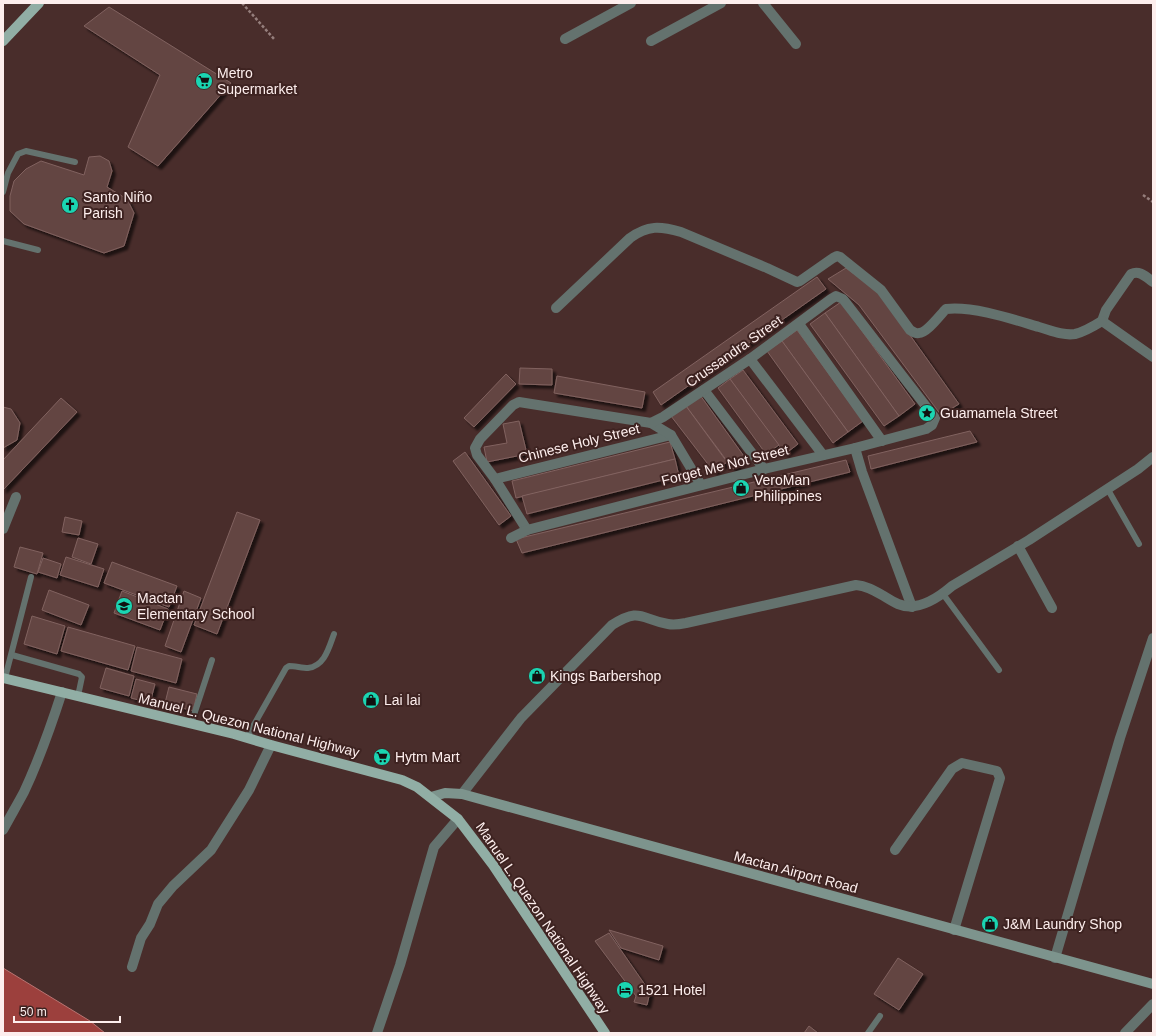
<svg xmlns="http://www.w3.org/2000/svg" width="1156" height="1036" viewBox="0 0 1156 1036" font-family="Arial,sans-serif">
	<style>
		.water { fill: #9c403d; stroke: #b97472 }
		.building { fill: #634543; stroke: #81625f; filter: url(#shadow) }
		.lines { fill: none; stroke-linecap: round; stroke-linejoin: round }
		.path { stroke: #957e7c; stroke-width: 2.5; stroke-dasharray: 3 2; stroke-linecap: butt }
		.service { stroke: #64726e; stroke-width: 6 }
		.minor { stroke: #64726e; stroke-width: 10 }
		.secondary { stroke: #7d948d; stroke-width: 10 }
		.primary { stroke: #91aea5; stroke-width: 10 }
		.labels { text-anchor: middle; stroke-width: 4; stroke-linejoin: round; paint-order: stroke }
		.poi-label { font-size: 14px; fill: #fdeeed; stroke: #3e2321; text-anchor: start }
		.street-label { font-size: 14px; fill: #fdeeed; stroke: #3e2321 }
	</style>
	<defs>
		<filter id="shadow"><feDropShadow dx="3.5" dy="3.5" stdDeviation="1" flood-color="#0009"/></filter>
	</defs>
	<rect width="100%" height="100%" fill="#492d2b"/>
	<polygon class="water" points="3,968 90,1021 105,1033 3,1033"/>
	<g class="building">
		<polygon points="109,7 231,83 158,166 128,147 160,75 84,26"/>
		<polygon points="100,156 109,161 112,171 107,187 127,199 134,213 124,246 104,253 24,224 10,211 10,196 14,181 26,169 41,161 84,175 89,157"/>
		<polygon points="846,268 880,293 959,404 941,415 859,305 828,279"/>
		<polygon points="817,277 826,289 661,405 653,392"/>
		<polygon points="841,302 915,404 899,416 825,313"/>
		<polygon points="825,313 899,416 884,426 810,324"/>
		<polygon points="797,330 863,421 848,432 782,341"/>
		<polygon points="782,341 848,432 833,443 767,351"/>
		<polygon points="520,368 552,369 552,385 519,384"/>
		<polygon points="743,370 798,444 785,454 730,379"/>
		<polygon points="506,374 516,384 474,427 464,418"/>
		<polygon points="557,376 645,392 642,408 554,393"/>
		<polygon points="730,379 779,445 766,454 718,388"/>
		<polygon points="700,395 746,459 733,469 686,406"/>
		<polygon points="61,398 77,412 3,490 3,460"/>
		<polygon points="686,406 727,462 714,472 671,416"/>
		<polygon points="3,407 11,409 20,423 17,440 3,448"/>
		<polygon points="519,421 527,454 487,462 484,447 507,443 503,424"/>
		<polygon points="970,431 977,442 871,469 868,456"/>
		<polygon points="670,442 675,459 516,498 512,481"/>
		<polygon points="465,452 511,516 499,525 453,461"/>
		<polygon points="675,459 679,476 527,514 522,496"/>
		<polygon points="846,460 850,472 522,553 516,539"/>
		<polygon points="237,512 260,520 217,634 194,625"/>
		<polygon points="65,517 82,521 79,535 62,532"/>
		<polygon points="78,538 98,544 91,564 72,557"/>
		<polygon points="20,547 43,553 37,574 14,567"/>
		<polygon points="66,557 104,569 98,587 60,575"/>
		<polygon points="43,558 61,564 57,578 38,572"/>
		<polygon points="112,562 177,586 169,607 104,583"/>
		<polygon points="49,590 89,605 81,625 42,610"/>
		<polygon points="122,591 168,609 160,630 114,613"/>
		<polygon points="184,591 201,598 181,652 165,646"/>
		<polygon points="32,616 65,626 57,654 24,644"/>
		<polygon points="68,627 135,646 128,670 61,651"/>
		<polygon points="137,647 182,659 176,683 131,671"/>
		<polygon points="106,668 134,676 129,696 100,688"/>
		<polygon points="136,679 155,684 150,703 131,698"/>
		<polygon points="169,687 197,694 193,711 165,703"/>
		<polygon points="609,930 663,946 659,960 621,948"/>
		<polygon points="609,933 650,992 647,1005 634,1002 636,996 595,941"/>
		<polygon points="898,958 923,974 899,1010 874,994"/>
		<polygon points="809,1026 818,1033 804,1033"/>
	</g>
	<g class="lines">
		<g class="path">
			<polyline points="242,3 275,40"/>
			<polyline points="1143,195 1153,202"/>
		</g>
		<g class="service">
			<polyline points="3,192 8,173 18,154 26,151 75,162"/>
			<polyline points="3,241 38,250"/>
			<polyline points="1107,488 1139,544"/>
			<polyline points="943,594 999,670"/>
			<polyline points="12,655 79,674 82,677 78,696"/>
			<polyline points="5,678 31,577"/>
			<polyline points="191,724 212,660"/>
			<path d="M247 737 286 668 289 666C295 666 302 668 308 668 325 666 329 647 334 634"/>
			<polyline points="868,1033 880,1016"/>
		</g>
		<g class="minor">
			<polyline points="763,3 796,44"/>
			<polyline points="565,39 631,3"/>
			<polyline points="651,41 721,3"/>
			<path d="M1153 282C1146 277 1140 270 1131 274L1106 310 1102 321 1153 357"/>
			<path d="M556 308 630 238C648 225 660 226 681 232L767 268 797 282 800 281 833 258 837 256 840 257 881 290 910 330C913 332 916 334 919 333 927 333 940 315 946 309 974 306 1012 319 1039 327 1050 330 1063 336 1075 334 1084 332 1094 326 1102 321"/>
			<polyline points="799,324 882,441"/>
			<polyline points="750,359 823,455"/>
			<polyline points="704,390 764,469"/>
			<polyline points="855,448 862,472 912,607"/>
			<polyline points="495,479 671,435"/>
			<polyline points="3,529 16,497"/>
			<polyline points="527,530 495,479 477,455 475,448 480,439 513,405 519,402 651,423 671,435 701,485"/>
			<polyline points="511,538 527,530 764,469 855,448 926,429 932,425 935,418 843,299 836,296 831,299 750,359 663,417 651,423"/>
			<polyline points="1018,546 1052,608"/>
			<path d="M462 794 521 718 612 625C641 607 640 619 668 624 673 625 681 624 686 623L856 585C866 586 873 590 882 595 887 598 893 602 898 604 917 612 938 598 952 586L1029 540 1138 469 1153 457"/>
			<path d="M3 830C10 817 17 805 24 792 39 760 51 726 62 692"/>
			<polyline points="895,850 952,769 962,763 997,771 1000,778 954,930"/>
			<polyline points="1055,958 1120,738 1153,638"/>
			<polyline points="132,967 141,938 150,924 158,904 173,886 211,850 249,790 271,745"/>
			<polyline points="377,1033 400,965 434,847 458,819"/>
			<polyline points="1125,1033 1153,1004"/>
		</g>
		<polyline class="secondary" points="431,797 445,793 462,794 1153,984"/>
		<g class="primary">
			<polyline points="3,41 39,3"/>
			<polyline points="3,678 234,734 271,745 402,780 417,787 458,819 493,865 605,1033"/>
		</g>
	</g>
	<defs>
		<g id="supermarket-disc" transform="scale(0.9)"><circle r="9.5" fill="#1ad5b2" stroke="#3e2321"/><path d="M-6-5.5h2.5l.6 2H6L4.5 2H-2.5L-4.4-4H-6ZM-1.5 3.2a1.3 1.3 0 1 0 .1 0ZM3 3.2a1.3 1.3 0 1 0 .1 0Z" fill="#111"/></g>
		<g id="church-disc" transform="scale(0.9)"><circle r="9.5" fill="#1ad5b2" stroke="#3e2321"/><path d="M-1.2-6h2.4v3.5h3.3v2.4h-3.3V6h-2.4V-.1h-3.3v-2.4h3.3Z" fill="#111"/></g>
		<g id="sight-disc" transform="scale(0.9)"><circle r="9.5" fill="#1ad5b2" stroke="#3e2321"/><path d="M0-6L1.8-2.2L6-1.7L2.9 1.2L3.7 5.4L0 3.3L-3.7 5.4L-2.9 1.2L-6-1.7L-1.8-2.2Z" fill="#111"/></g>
		<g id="shop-disc" transform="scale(0.9)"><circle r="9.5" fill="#1ad5b2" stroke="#3e2321"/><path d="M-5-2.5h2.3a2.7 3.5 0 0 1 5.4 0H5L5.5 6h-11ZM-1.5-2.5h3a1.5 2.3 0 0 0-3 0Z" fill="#111"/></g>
		<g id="school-disc" transform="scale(0.9)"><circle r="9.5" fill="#1ad5b2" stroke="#3e2321"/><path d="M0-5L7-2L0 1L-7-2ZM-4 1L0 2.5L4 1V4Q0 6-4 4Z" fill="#111"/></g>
		<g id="hotel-disc" transform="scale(0.9)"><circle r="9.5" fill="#1ad5b2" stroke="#3e2321"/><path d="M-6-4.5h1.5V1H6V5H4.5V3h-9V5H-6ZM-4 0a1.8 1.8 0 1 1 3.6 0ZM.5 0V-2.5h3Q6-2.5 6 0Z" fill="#111"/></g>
	</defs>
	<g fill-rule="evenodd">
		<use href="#supermarket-disc" x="204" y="81"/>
		<use href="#church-disc" x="70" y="205"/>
		<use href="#sight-disc" x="927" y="413"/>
		<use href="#shop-disc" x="741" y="488"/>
		<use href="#school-disc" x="124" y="606"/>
		<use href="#shop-disc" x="537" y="676"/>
		<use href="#shop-disc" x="371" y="700"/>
		<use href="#supermarket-disc" x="382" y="757"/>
		<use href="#shop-disc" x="990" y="924"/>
		<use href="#hotel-disc" x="625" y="990"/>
	</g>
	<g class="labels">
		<g class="poi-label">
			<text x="217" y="78">Metro<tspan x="217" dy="16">Supermarket</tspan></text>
			<text x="83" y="202">Santo Niño<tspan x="83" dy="16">Parish</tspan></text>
			<text x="940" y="418">Guamamela Street</text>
			<text x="754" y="485">VeroMan<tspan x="754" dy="16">Philippines</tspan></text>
			<text x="137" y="603">Mactan<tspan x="137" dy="16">Elementary School</tspan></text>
			<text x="550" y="681">Kings Barbershop</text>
			<text x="384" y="705">Lai lai</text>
			<text x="395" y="762">Hytm Mart</text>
			<text x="1003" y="929">J&amp;M Laundry Shop</text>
			<text x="638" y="995">1521 Hotel</text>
		</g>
		<g class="street-label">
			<text transform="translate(734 351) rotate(-35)" y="5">Crussandra Street</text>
			<text transform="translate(579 443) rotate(-14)" y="5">Chinese Holy Street</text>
			<text transform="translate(725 465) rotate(-14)" y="5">Forget Me Not Street</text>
			<text transform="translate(249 725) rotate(14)" y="5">Manuel L. Quezon National Highway</text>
			<text transform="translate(796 872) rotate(15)" y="5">Mactan Airport Road</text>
			<text transform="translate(543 918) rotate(56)" y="5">Manuel L. Quezon National Highway</text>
		</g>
	</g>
	<rect width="1156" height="1036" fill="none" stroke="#fdeeed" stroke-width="8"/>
	<path d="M14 1016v6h106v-6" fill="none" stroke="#fdeeed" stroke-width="2"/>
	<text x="20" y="1016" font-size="12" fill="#fdeeed" stroke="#3e2321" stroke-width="3" paint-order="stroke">50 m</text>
</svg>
